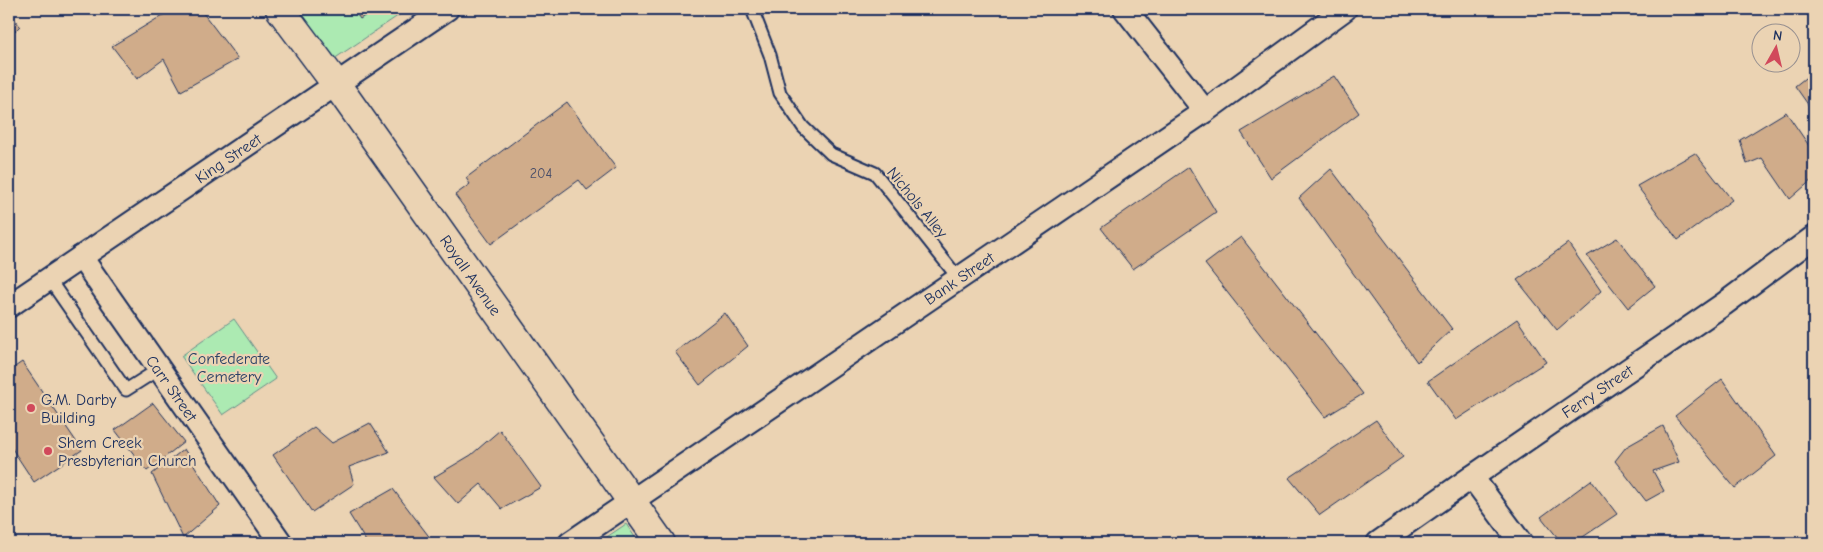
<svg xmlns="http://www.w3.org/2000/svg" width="1823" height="552" viewBox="0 0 1823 552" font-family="'Comic Neue',sans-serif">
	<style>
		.green { fill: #aceab2; stroke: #648c88 }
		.building { fill: #d0ac8a; stroke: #1b2f5e }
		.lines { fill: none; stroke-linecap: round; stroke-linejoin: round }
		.lane-casing { stroke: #1b2f5e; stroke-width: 15 }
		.street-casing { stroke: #1b2f5e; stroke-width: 26 }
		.secondary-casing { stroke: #1b2f5e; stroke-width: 31 }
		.lane { stroke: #ebd3b3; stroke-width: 11 }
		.street { stroke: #ebd3b3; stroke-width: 22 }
		.secondary { stroke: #ebd3b3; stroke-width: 28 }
		.poi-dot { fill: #d1495b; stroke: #ebd3b3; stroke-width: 2 }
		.labels { text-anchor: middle; stroke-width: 4.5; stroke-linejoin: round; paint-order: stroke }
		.number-label { font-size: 14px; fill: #484e69 }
		.street-label { font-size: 16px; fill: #1b2f5e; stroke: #ebd3b3 }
		.park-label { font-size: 16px; fill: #2a4266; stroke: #ebd3b3 }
		.poi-label { font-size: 16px; fill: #1b2f5e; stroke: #ebd3b3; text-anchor: start }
	</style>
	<rect width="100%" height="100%" fill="#ebd3b3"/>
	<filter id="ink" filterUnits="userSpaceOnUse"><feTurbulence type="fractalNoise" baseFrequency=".02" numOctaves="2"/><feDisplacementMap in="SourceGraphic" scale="10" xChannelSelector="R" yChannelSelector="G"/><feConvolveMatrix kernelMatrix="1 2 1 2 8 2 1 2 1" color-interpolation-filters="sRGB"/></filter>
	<g filter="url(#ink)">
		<g class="green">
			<polygon points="298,9 408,9 334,59"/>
			<polygon points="234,319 276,379 223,415 181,356"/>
			<polygon points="626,524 639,543 598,543"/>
		</g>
		<g class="building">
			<polygon points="173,9 200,9 238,59 181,91 164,59 137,79 112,46"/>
			<polygon points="353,9 375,9 360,19"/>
			<polygon points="9,13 20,26 9,37"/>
			<polygon points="1814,71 1814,113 1795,86"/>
			<polygon points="1334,76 1359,113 1271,178 1241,132"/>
			<polygon points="567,102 616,168 587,190 579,180 491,244 455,195 470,184 466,178"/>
			<polygon points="1786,112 1814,153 1814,178 1790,199 1762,158 1747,164 1740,140"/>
			<polygon points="1695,153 1732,200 1678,240 1637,186"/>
			<polygon points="1189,167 1216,212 1133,269 1101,228"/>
			<polygon points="1331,169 1452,329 1417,362 1299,198"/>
			<polygon points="1241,237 1363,394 1325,417 1205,264"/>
			<polygon points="1617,238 1655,286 1628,308 1587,256"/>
			<polygon points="1568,243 1601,291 1557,330 1517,280"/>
			<polygon points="725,313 748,346 700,385 675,352"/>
			<polygon points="1517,319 1546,362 1456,420 1428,381"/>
			<polygon points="22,362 82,450 34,482 9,444 9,371"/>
			<polygon points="1722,379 1776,456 1735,488 1675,416"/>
			<polygon points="153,403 184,442 147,471 115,430"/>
			<polygon points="1376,420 1403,457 1320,515 1289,478"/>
			<polygon points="370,423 389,452 349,467 354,484 312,512 273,455 314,427 332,443"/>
			<polygon points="1663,426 1679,462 1653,471 1664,491 1646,501 1615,461 1626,447"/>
			<polygon points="500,430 541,487 502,509 481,484 458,504 434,477 471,455"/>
			<polygon points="184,449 220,506 183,538 152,474"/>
			<polygon points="1591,480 1617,514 1574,543 1562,543 1541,517"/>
			<polygon points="393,489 434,543 367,543 349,514"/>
		</g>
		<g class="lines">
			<g class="lane-casing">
				<g id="lane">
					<polyline points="752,9 770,55 780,93 803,127 831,154 875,173 959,279"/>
					<polyline points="49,279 126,390 159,369"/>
				</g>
			</g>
			<g class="street-casing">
				<g id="street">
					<polyline points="1125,9 1205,111"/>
					<polyline points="81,257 281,543"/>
					<polyline points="9,306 447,9"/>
					<polyline points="1472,477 1521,543"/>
					<polyline points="570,543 1205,111 1345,9"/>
					<polyline points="1378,543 1472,477 1724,304 1814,237"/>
				</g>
			</g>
			<g class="secondary-casing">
				<polyline id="secondary" points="280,9 336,84 661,543"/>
			</g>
			<use href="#lane" class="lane"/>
			<use href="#street" class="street"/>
			<use href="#secondary" class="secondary"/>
		</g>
	</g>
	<g class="poi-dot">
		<circle cx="31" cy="408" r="5"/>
		<circle cx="48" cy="451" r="5"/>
	</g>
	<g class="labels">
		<g class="number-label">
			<text x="541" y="178">204</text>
		</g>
		<g class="street-label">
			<text transform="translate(228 158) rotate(-34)" y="6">King Street</text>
			<text transform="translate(918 202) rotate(51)" y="6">Nichols Alley</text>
			<text transform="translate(471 275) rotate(55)" y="6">Royall Avenue</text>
			<text transform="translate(959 278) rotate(-34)" y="6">Bank Street</text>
			<text transform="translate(172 388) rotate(55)" y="6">Carr Street</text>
			<text transform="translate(1597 391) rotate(-34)" y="6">Ferry Street</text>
		</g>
		<g class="park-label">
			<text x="229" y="364">Confederate<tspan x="229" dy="18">Cemetery</tspan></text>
		</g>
		<g class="poi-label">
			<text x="41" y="405">G.M. Darby<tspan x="41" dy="18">Building</tspan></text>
			<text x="58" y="448">Shem Creek<tspan x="58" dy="18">Presbyterian Church</tspan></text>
		</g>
	</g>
	<rect width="1823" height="552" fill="none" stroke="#ebd3b3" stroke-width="30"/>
	<rect x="15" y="15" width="1793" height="522" fill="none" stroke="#1b2f5e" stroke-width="2" filter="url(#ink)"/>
	<g transform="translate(1776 48) rotate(8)"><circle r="24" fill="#ebd3b3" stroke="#989191"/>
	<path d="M0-4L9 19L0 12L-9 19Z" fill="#d1495b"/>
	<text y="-8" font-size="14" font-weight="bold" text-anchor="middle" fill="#1b2f5e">N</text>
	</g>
</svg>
